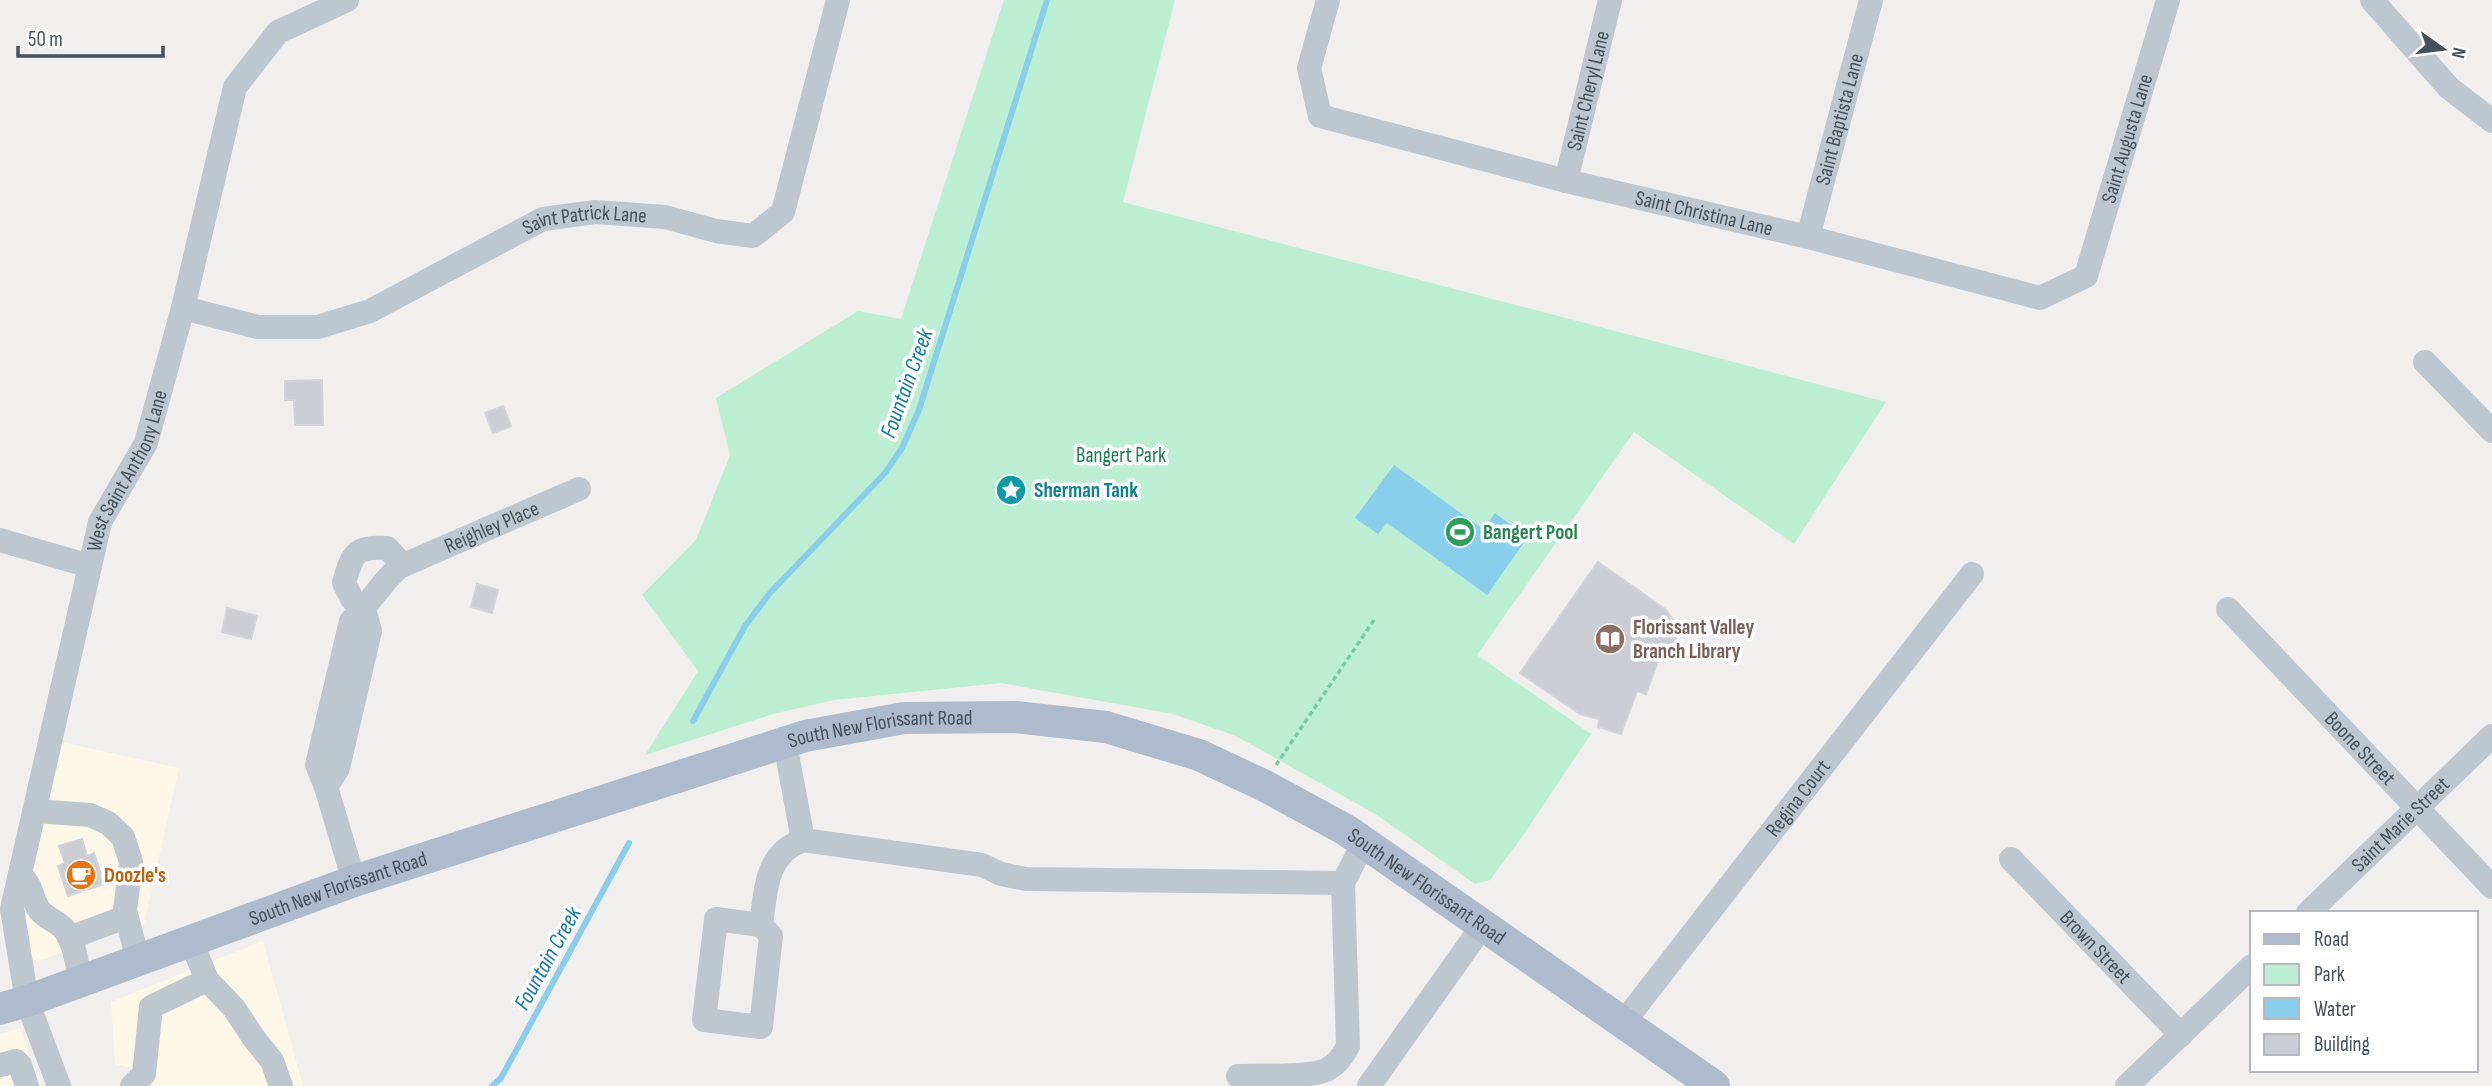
<svg xmlns="http://www.w3.org/2000/svg" width="2492" height="1086" viewBox="0 0 2492 1086" font-family="'Sofia Sans Condensed',sans-serif">
	<style>
		.commercial { fill: #fcf7e7 }
		.green { fill: #bceed4 }
		.water { fill: #89cfeb }
		.lines { fill: none; stroke-linecap: round; stroke-linejoin: round }
		.stream { stroke: #89cfeb; stroke-width: 6 }
		.building { fill: #cbcdd3; stroke: #d2d4da; stroke-width: 2 }
		.path { stroke: #74cca8; stroke-width: 3.5; stroke-dasharray: 5 3.5; stroke-linecap: butt }
		.minor { stroke: #bec7d0; stroke-width: 24 }
		.major { stroke: #aebbcd; stroke-width: 32 }
		.labels { text-anchor: middle; stroke-width: 7; stroke-linejoin: round; paint-order: stroke }
		.street-label { font-size: 21px; fill: #46505b; stroke: #fff }
		.park-label { font-size: 21px; fill: #177c52; stroke: #fff }
		.culture-label { font-size: 21px; font-weight: bold; fill: #0d838f; stroke: #fff; text-anchor: start }
		.leisure-label { font-size: 21px; font-weight: bold; fill: #27864d; stroke: #fff; text-anchor: start }
		.education-label { font-size: 21px; font-weight: bold; fill: #785e54; stroke: #fff; text-anchor: start }
		.food-label { font-size: 21px; font-weight: bold; fill: #c56008; stroke: #fff; text-anchor: start }
		.water-label { font-size: 23px; font-style: italic; fill: #0d7ba8; stroke: #fff }
	</style>
	<rect width="100%" height="100%" fill="#f1eeee"/>
	<g class="commercial">
		<polygon points="61,742 179,768 144,924 30,964 24,897"/>
		<polygon points="263,941 303,1086 150,1086 150,1073 115,1064 111,1002"/>
		<polygon points="20,1028 41,1086 0,1086 0,1034"/>
	</g>
	<polygon class="green" points="1004,0 1175,0 1123,202 1886,402 1794,544 1634,432 1477,655 1591,734 1524,834 1490,880 1475,884 1377,815 1236,736 1173,714 1001,683 834,700 773,714 645,755 698,671 642,595 696,540 730,455 716,398 858,311 901,319"/>
	<polygon class="water" points="1394,465 1483,529 1495,513 1528,537 1487,595 1387,523 1378,534 1355,518"/>
	<g class="lines">
		<g class="stream">
			<polyline points="693,721 745,626 770,593 885,473 902,448 919,410 1047,0"/>
			<polyline points="492,1086 501,1078 629,843"/>
		</g>
	</g>
	<g class="building">
		<polygon points="322,380 323,425 295,425 294,400 285,400 285,381"/>
		<polygon points="503,406 511,426 493,433 485,413"/>
		<polygon points="1598,562 1665,609 1680,629 1671,652 1662,650 1646,694 1637,691 1621,734 1598,727 1599,719 1580,714 1520,673"/>
		<polygon points="477,584 498,590 492,613 471,607"/>
		<polygon points="227,608 257,616 251,639 222,632"/>
		<polygon points="82,839 87,856 94,853 104,884 68,896 58,866 65,863 59,846"/>
	</g>
	<g class="lines">
		<polyline class="path" points="1276,765 1374,620"/>
		<g class="minor">
			<path id="s1" d="M1328 0 1309 68 1320 116 1566 181 1808 237 2040 298 2086 276 2168 0"/>
			<polyline points="2372,0 2449,88 2492,121"/>
			<path id="s2" d="M1566 181 1610 0"/>
			<path id="s3" d="M1808 237 1871 0"/>
			<path id="s4" d="M183 308 258 327H318L370 311 543 219 595 212 665 217 716 231 753 236 783 212 838 0"/>
			<polyline points="2425,362 2492,431"/>
			<polyline points="0,540 90,566"/>
			<path id="s5" d="M2228 609 2492 887"/>
			<polyline points="785,743 803,840 982,865 1001,874 1026,879 1343,883"/>
			<path d="M326 787 338 768 370 631 364 609 352 599 344 583C352 554 355 546 387 548L403 565"/>
			<polyline points="35,811 90,815 108,823 123,837 131,862 125,910 138,960"/>
			<path id="s6" d="M2011 859 2181 1035"/>
			<path d="M20 875C33 886 30 894 38 908 45 919 56 920 64 929 75 941 77 966 81 981"/>
			<path id="s7" d="M354 881 326 787 317 765 351 621C369 605 380 584 399 567L579 489"/>
			<path id="s8" d="M2308 913 2492 736"/>
			<path d="M761 925 771 936 761 1027 704 1020 716 919 761 925C766 890 765 854 803 840"/>
			<polyline points="69,938 126,917"/>
			<polyline points="191,941 207,980 234,1008 253,1037 272,1061 281,1086"/>
			<path id="s9" d="M1623 1023 1972 574"/>
			<polyline points="0,1065 16,1061 20,1065 27,1086"/>
			<path d="M1238 1076C1260 1075 1307 1078 1326 1070 1337 1065 1343 1056 1348 1046L1343 883 1364 842"/>
			<path id="s10" d="M59 1086 27 1001 12 909 100 522 146 443 183 308 235 87 278 32 347 0"/>
			<polyline points="132,1086 144,1074 151,1007 207,980"/>
			<polyline points="1369,1086 1483,925"/>
			<polyline points="2127,1086 2252,966"/>
		</g>
		<path class="major" id="s11" d="M0 1009 27 1001 354 881 805 736 904 718 1015 717 1106 727 1199 755 1265 786 1346 830 1714 1086"/>
	</g>
	<defs>
		<g id="sight-disc" transform="scale(1.575)"><circle r="9.5" fill="#0f9aa8" stroke="#fff"/><path d="M0-6L1.8-2.2L6-1.7L2.9 1.2L3.7 5.4L0 3.3L-3.7 5.4L-2.9 1.2L-6-1.7L-1.8-2.2Z" fill="#fff"/></g>
		<g id="stadium-disc" transform="scale(1.575)"><circle r="9.5" fill="#2e9e5b" stroke="#fff"/><path d="M0-5a6.5 5 0 1 0 0 10a6.5 5 0 1 0 0-10ZM-3.5-1.8h7v3.6h-7Z" fill="#fff"/></g>
		<g id="library-disc" transform="scale(1.575)"><circle r="9.5" fill="#8d6e63" stroke="#fff"/><path d="M-6-4Q-3-5.5-.7-3.5V5Q-3 3-6 4ZM6-4Q3-5.5 .7-3.5V5Q3 3 6 4Z" fill="#fff"/></g>
		<g id="cafe-disc" transform="scale(1.575)"><circle r="9.5" fill="#e8710a" stroke="#fff"/><path d="M-5.5-4.5H6V0H3Q3 3.5 0 3.5H-2.5Q-5.5 3.5-5.5 0ZM3-3.2v2h1.7v-2ZM-6 4.5H4V6H-6Z" fill="#fff"/></g>
	</defs>
	<g fill-rule="evenodd">
		<use href="#sight-disc" x="1011" y="490"/>
		<use href="#stadium-disc" x="1460" y="532"/>
		<use href="#library-disc" x="1610" y="639"/>
		<use href="#cafe-disc" x="81" y="875"/>
	</g>
	<g class="labels">
		<g class="street-label">
			<text dy="7" stroke="none"><textPath href="#s2" startOffset="93">Saint Cheryl Lane</textPath></text>
			<text dy="7" stroke="none"><textPath href="#s3" startOffset="122">Saint Baptista Lane</textPath></text>
			<text dy="7" stroke="none"><textPath href="#s1" startOffset="1057">Saint Augusta Lane</textPath></text>
			<text dy="7" stroke="none"><textPath href="#s1" startOffset="516">Saint Christina Lane</textPath></text>
			<text dy="7" stroke="none"><textPath href="#s4" startOffset="429">Saint Patrick Lane</textPath></text>
			<text dy="7" stroke="none"><textPath href="#s10" startOffset="639">West Saint Anthony Lane</textPath></text>
			<text dy="7" stroke="none"><textPath href="#s7" startOffset="443">Reighley Place</textPath></text>
			<text dy="7" stroke="none"><textPath href="#s11" startOffset="926">South New Florissant Road</textPath></text>
			<text dy="7" stroke="none"><textPath href="#s5" startOffset="192">Boone Street</textPath></text>
			<text dy="7" stroke="none"><textPath href="#s9" startOffset="285">Regina Court</textPath></text>
			<text dy="7" stroke="none"><textPath href="#s8" startOffset="128">Saint Marie Street</textPath></text>
			<text dy="7" stroke="none"><textPath href="#s11" startOffset="1514">South New Florissant Road</textPath></text>
			<text dy="7" stroke="none"><textPath href="#s11" startOffset="359">South New Florissant Road</textPath></text>
			<text dy="7" stroke="none"><textPath href="#s6" startOffset="122">Brown Street</textPath></text>
		</g>
		<g class="park-label">
			<text x="1121" y="462">Bangert Park</text>
		</g>
		<g class="culture-label">
			<text x="1034" y="497">Sherman Tank</text>
		</g>
		<g class="leisure-label">
			<text x="1483" y="539">Bangert Pool</text>
		</g>
		<g class="education-label">
			<text x="1633" y="634">Florissant Valley<tspan x="1633" dy="24">Branch Library</tspan></text>
		</g>
		<g class="food-label">
			<text x="104" y="882">Doozle's</text>
		</g>
		<g class="water-label">
			<text transform="translate(906 383) rotate(-70)" y="8">Fountain Creek</text>
			<text transform="translate(547 958) rotate(-61)" y="8">Fountain Creek</text>
		</g>
	</g>
	<rect x="2250" y="911" width="228" height="161" fill="#ffffff" stroke="#b5b9bd" stroke-width="2"/>
	<rect x="2264" y="934" width="35" height="10" fill="#aebbcd" stroke="#b5b9bd" stroke-width="2"/>
	<text x="2314" y="946" font-size="21" fill="#46505b">Road</text>
	<rect x="2264" y="964" width="35" height="21" fill="#bceed4" stroke="#b5b9bd" stroke-width="2"/>
	<text x="2314" y="981" font-size="21" fill="#46505b">Park</text>
	<rect x="2264" y="998" width="35" height="21" fill="#89cfeb" stroke="#b5b9bd" stroke-width="2"/>
	<text x="2314" y="1016" font-size="21" fill="#46505b">Water</text>
	<rect x="2264" y="1034" width="35" height="21" fill="#cbcdd3" stroke="#b5b9bd" stroke-width="2"/>
	<text x="2314" y="1051" font-size="21" fill="#46505b">Building</text>
	<g transform="translate(2443 49) rotate(104)" stroke="#ffffff" stroke-width="5" paint-order="stroke">
	<path d="M0-5L12 26L0 18L-12 26Z" fill="#46505b"/>
	<text y="-10" font-size="19" font-weight="bold" text-anchor="middle" fill="#46505b">N</text>
	</g>
	<path d="M18 46v10h145v-10" fill="none" stroke="#46505b" stroke-width="3.5"/>
	<text x="28" y="46" font-size="21" fill="#46505b" stroke="#ffffff" stroke-width="5" paint-order="stroke">50 m</text>
</svg>
